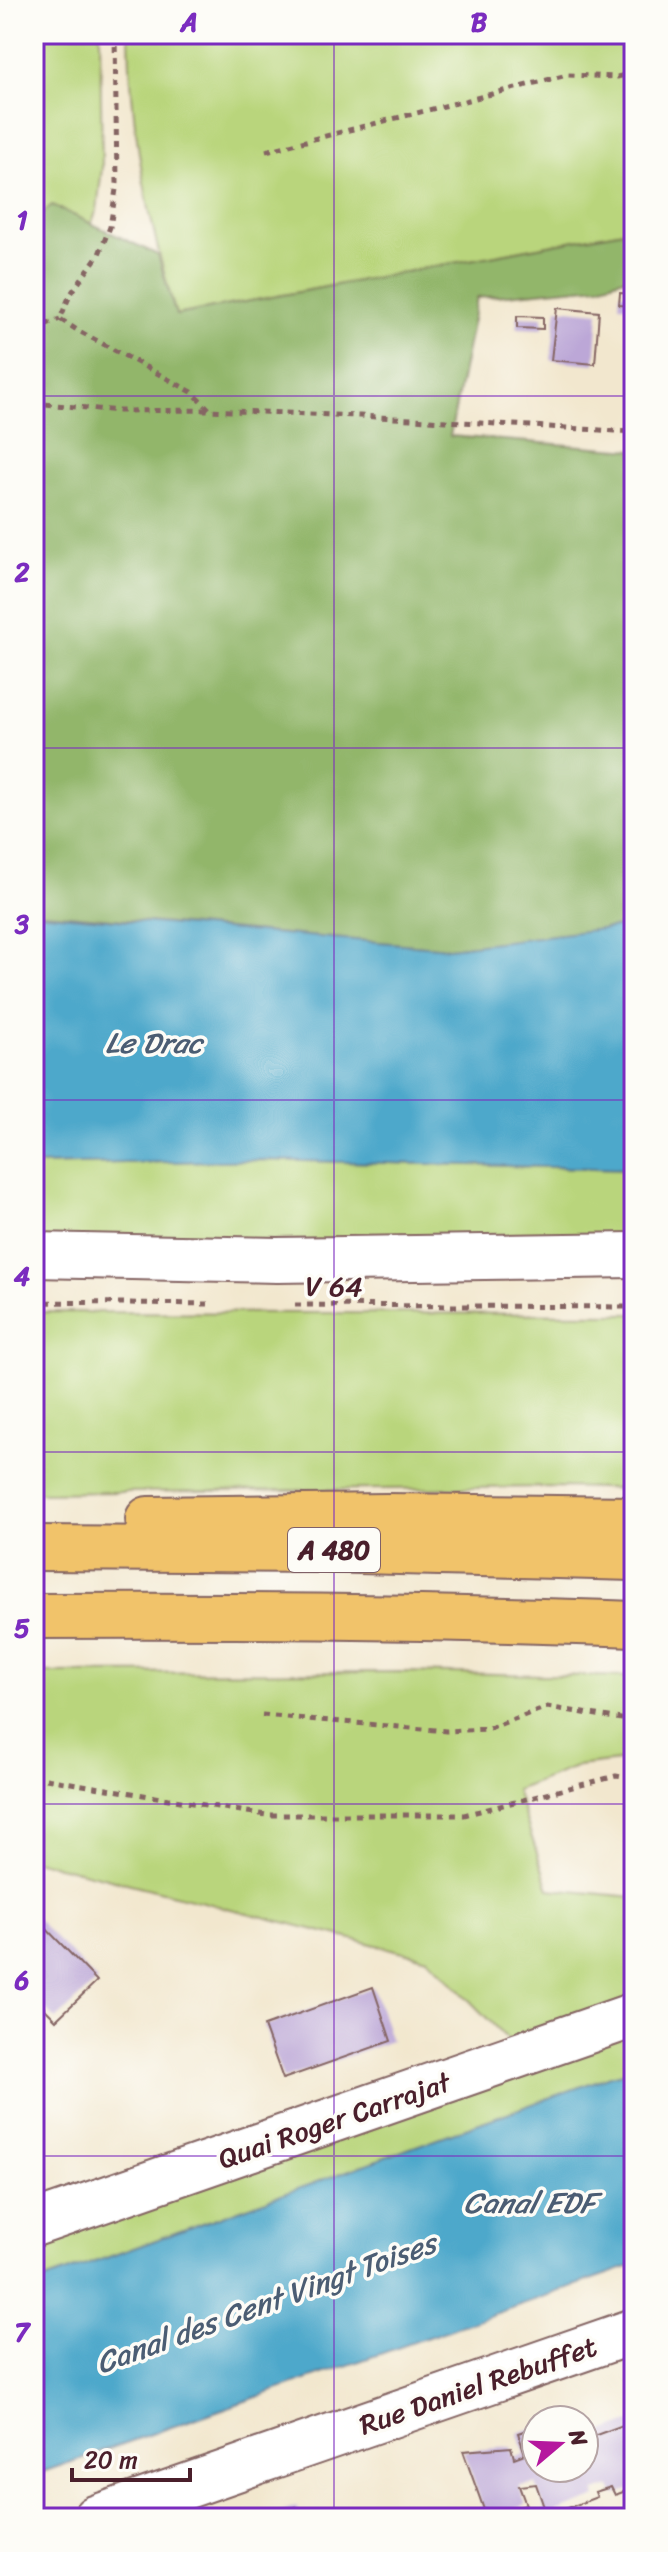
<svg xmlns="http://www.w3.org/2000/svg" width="668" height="2552" viewBox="0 0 668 2552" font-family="Sriracha,sans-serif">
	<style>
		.green { fill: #b9d57b; stroke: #827a53; stroke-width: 2 }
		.forest { fill: #92b66b; stroke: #6e6a4b; stroke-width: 2 }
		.water { fill: #4da8cb; stroke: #4c647b; stroke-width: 2 }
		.building { fill: #bca7d7 }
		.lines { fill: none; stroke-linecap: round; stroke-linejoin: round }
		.minor-casing { stroke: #856564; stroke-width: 48 }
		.highway-casing { stroke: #856564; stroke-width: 48 }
		.path { stroke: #856564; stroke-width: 5; stroke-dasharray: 6 6; stroke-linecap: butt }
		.minor { stroke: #fff; stroke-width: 44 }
		.highway { stroke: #f1c36a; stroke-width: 44 }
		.grid { fill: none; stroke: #7b2cbf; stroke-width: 2; stroke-opacity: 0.55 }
		.labels { text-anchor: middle; stroke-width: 7; stroke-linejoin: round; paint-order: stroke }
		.shield { fill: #fdfcf7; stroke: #806168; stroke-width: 2 }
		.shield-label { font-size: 26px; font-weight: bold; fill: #4a1f2b }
		.street-label { font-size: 28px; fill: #4a1f2b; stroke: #fdfcf7 }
		.water-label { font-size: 30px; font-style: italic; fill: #4b5d73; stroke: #fdfcf7 }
		.neatline { fill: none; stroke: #7b2cbf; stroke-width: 3 }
		.grid-label { font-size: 26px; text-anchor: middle; font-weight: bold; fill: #7b2cbf }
	</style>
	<rect width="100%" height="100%" fill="#fdfcf7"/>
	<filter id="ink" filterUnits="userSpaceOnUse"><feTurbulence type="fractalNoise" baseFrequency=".0125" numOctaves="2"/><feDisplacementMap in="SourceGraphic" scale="16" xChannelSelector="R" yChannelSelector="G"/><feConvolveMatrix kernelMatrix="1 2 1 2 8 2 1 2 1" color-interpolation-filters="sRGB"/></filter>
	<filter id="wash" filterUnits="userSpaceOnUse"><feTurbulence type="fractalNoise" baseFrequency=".006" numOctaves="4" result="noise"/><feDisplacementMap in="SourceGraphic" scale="32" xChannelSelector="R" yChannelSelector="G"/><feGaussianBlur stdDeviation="1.8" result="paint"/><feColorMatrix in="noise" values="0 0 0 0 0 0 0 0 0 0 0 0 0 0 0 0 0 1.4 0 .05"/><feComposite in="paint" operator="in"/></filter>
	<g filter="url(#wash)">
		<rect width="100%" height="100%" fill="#f2e7ce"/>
		<g class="green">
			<polygon points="34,34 100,34 102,168 97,210 75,263 34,315"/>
			<path d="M129 34H634V229L176 315C149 225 130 128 129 34Z"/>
			<polygon points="260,1160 634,1169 634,1242 34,1240 34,1165"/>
			<polygon points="34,1312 634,1314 634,1489 560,1487 34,1493"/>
			<polygon points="404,1672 634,1677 634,1759 578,1766 516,1790 549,1889 634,1897 634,2070 610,2076 34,2284 34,2238 522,2054 428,1958 34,1860 34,1673"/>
		</g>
		<polygon class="forest" points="52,205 158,255 176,315 634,229 634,275 599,286 477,298 450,436 634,450 634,925 449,948 34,912 34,221"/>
		<g class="water">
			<polygon points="34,913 449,948 634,925 634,1169 260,1160 34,1165"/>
			<polygon points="634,2070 634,2265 34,2475 34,2284 610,2076"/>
		</g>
		<g id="blocks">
			<g class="building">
				<polygon points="620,293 634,294 634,306 619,305"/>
				<polygon points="557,308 599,312 595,364 551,360"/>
				<polygon points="517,316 543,317 543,329 517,328"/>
				<polygon points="34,1916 97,1981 56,2020 34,1998"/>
				<polygon points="373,1987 391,2041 283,2079 264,2026"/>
				<polygon points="631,2422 634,2423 634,2488 615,2495 611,2487 595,2492 597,2497 547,2516 536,2484 519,2486 526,2505 487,2518 463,2451 511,2447 514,2458 525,2454 518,2433 536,2427 536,2468 584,2468 584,2450 588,2449 585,2444 588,2438"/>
				<polygon points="296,2507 300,2518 268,2518"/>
			</g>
		</g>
	</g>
	<g filter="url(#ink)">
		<use href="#blocks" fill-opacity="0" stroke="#856564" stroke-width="2"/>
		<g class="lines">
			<g class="minor-casing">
				<g id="minor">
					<polyline points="34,1255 277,1260 634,1255"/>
					<polyline points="34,2224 634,2015"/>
					<polyline points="95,2518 634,2331"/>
				</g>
			</g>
			<g class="highway-casing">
				<g id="highway">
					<polyline points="148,1519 386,1516 634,1519"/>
					<polyline points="34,1548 319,1550 634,1558"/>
					<path d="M34 1616C234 1615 434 1616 634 1624"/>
				</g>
			</g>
			<g class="path">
				<polyline points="115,34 117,183 110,227 99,254 70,295 60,319 77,330 192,392 209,409"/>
				<polyline points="266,151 567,75 617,77 634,73"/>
				<polyline points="34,329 60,319"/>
				<polyline points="34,403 119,411 209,410 360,416 634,432"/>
				<polyline points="34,1302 213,1304"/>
				<polyline points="295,1305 634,1307"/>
				<polyline points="262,1715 446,1731 487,1729 547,1707 634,1721"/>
				<polyline points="34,1777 266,1815 464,1815 616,1776 634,1779"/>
			</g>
			<use href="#minor" class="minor"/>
			<use href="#highway" class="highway"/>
		</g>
	</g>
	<path class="grid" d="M334 34V2518M34 396H634M34 748H634M34 1100H634M34 1452H634M34 1804H634M34 2156H634"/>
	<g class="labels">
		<rect class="shield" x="288" y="1528" width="92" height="44" rx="6"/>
		<g class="shield-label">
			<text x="334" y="1559">A 480</text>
		</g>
		<g class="street-label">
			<text transform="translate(334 1286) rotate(1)" y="10">V 64</text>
			<text transform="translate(334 2120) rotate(-19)" y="10">Quai Roger Carrajat</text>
			<text transform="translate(478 2385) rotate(-19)" y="10">Rue Daniel Rebuffet</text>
		</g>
		<g class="water-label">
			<text x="154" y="1053">Le Drac</text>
			<text x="530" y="2213">Canal EDF</text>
			<text transform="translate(266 2303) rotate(-20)" y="10">Canal des Cent Vingt Toises</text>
		</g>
	</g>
	<rect width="668" height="2552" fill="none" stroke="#fdfcf7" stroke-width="88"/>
	<g transform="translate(560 2444) rotate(71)"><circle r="38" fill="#fdfcf7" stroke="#b5a4a5" stroke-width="2"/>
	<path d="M0-6L14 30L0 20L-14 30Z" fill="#b5179e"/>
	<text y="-12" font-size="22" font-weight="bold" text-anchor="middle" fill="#4a1f2b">N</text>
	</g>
	<path d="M72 2468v12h118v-12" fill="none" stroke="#4a1f2b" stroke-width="4"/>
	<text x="84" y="2468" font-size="24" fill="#4a1f2b" stroke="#fdfcf7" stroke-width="6" paint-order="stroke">20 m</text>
	<rect x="44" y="44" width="580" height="2464" class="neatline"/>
	<g class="grid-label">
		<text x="189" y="31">A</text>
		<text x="479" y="31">B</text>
		<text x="22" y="229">1</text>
		<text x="22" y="581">2</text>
		<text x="22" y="933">3</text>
		<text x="22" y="1285">4</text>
		<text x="22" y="1637">5</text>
		<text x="22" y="1989">6</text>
		<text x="22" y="2341">7</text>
	</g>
</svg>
